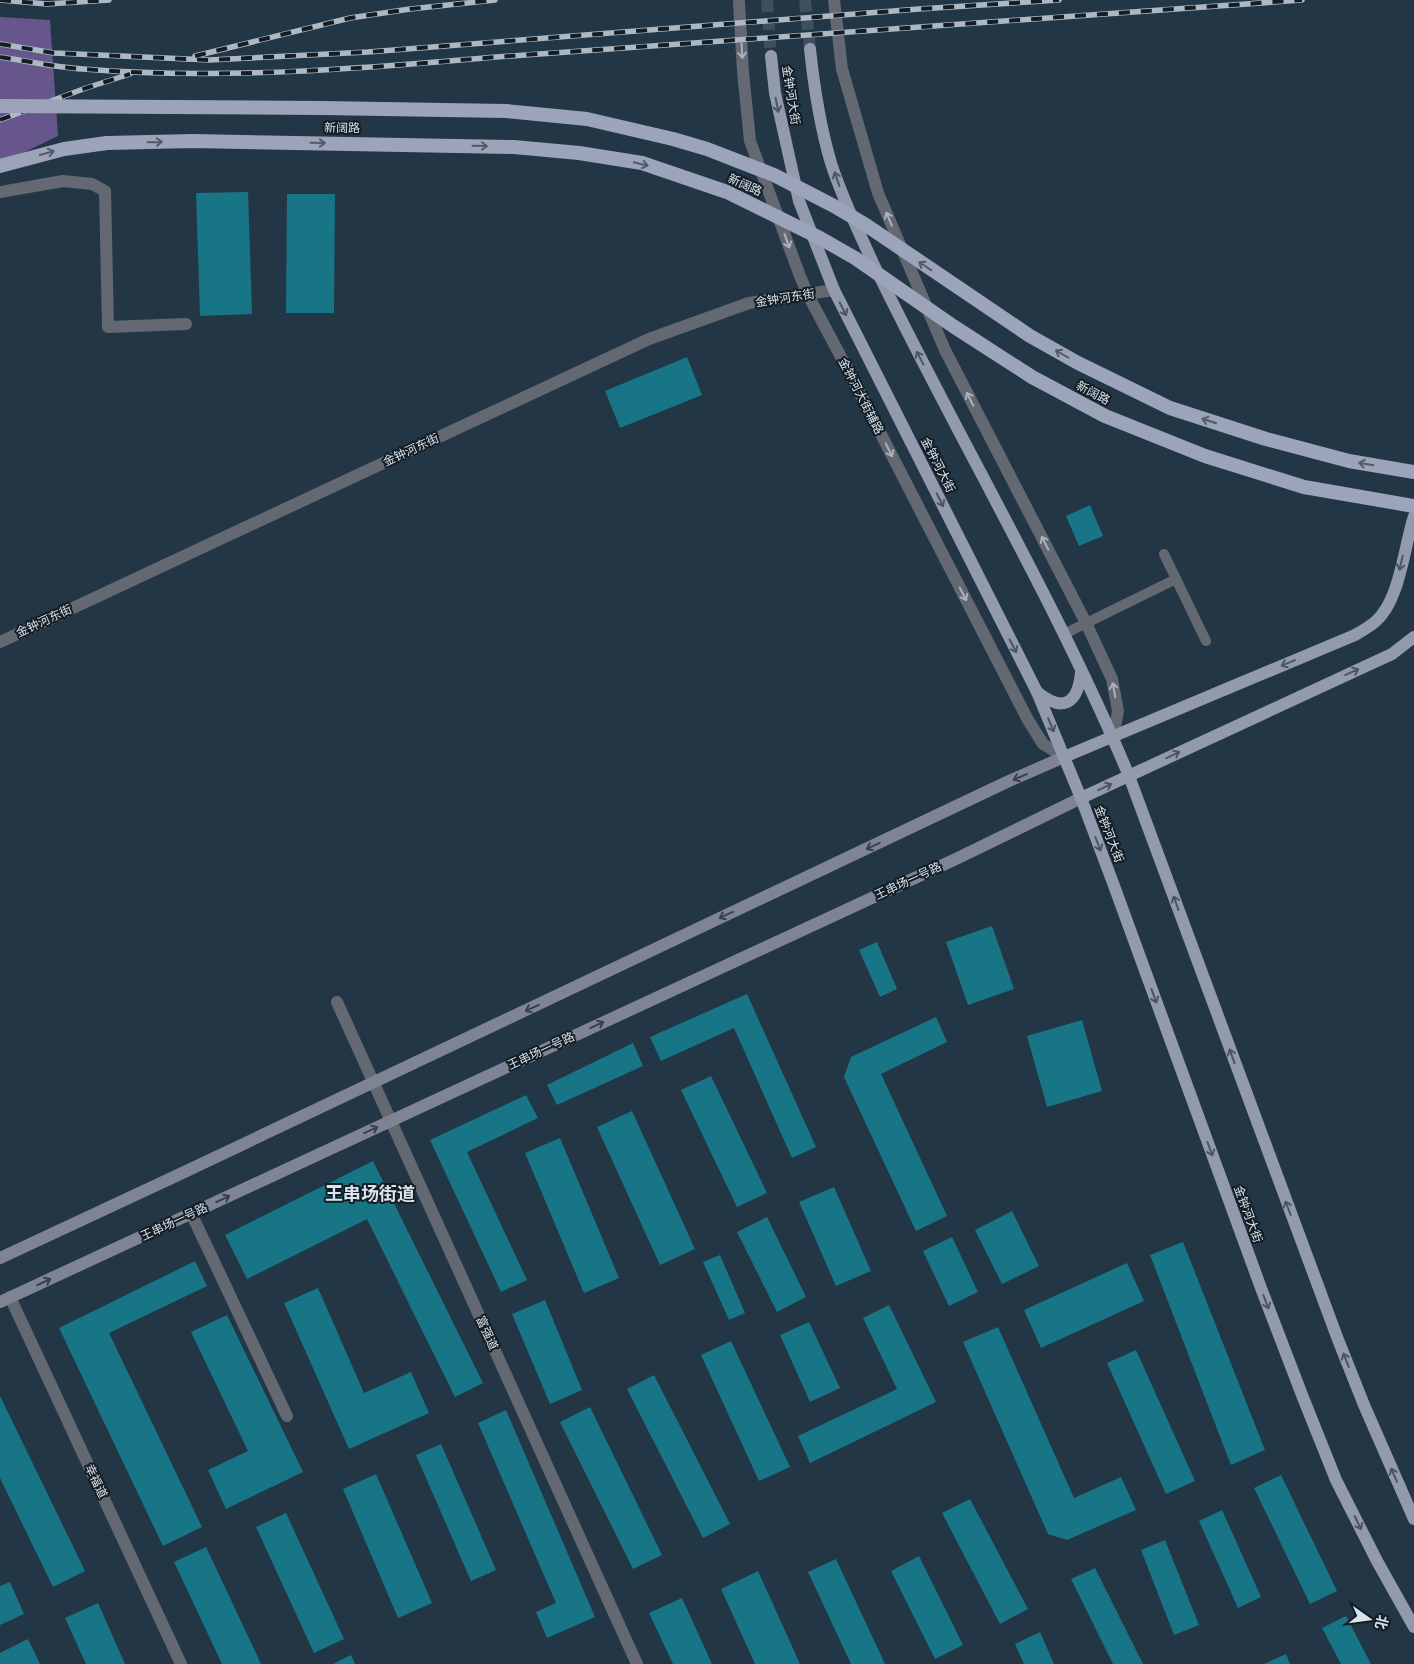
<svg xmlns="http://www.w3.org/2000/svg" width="1414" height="1664" viewBox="0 0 1414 1664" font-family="Mulish,'Noto Sans SC',sans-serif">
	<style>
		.forest { fill: #66568b }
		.building { fill: #177586 }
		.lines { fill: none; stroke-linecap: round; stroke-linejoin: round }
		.primary-tunnel { stroke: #3e505e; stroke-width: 12; stroke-dasharray: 12 6; stroke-linecap: butt }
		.service { stroke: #646871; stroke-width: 10 }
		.minor { stroke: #646871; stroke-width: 12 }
		.secondary { stroke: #7e8494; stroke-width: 12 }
		.primary { stroke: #939aae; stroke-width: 12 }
		.trunk { stroke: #9ca4ba; stroke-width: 14 }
		.rail-casing { stroke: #acb9c4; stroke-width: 5.5 }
		.rail { stroke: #141d23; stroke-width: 4; stroke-dasharray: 11; stroke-linecap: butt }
		.trunk-bridge { stroke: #9ca4ba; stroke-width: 14 }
		.oneway { stroke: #aab2bb }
		.oneway2 { stroke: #4d5562 }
		.oneway3 { stroke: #515a67 }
		.oneway4 { stroke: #39414b }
		.labels { text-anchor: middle; stroke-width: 4; stroke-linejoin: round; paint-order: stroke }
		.street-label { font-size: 12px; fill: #d8e3ed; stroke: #141d23 }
		.district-label { font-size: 18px; font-weight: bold; fill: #d8e3ed; stroke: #141d23 }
	</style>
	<rect width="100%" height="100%" fill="#233645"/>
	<polygon class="forest" points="0,17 50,20 58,136 0,164"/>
	<g class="building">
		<polygon points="248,192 252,314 200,316 196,193"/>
		<polygon points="287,194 335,194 334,313 286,313"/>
		<polygon points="687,357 702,395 620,428 605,391"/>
		<polygon points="1090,505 1103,536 1079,546 1066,516"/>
		<polygon points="992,926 1014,989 968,1005 946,942"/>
		<polygon points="877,942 897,989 880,997 859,950"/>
		<polygon points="747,994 816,1147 792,1158 734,1028 661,1061 650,1037"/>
		<polygon points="936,1017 947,1042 881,1074 947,1216 916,1231 844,1077 851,1057"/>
		<polygon points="1082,1020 1102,1091 1047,1107 1027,1036"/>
		<polygon points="633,1043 643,1066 557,1105 547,1085"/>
		<polygon points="711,1076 767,1193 737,1207 681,1090"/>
		<polygon points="526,1095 538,1118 467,1152 527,1280 501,1292 430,1140"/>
		<polygon points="632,1111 695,1249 660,1265 597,1127"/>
		<polygon points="560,1138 619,1278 584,1293 525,1153"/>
		<polygon points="373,1161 483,1383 455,1397 367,1219 247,1279 225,1235"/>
		<polygon points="834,1187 871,1271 836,1286 799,1202"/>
		<polygon points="1012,1211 1039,1266 1002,1284 975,1230"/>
		<polygon points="767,1217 806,1297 777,1312 737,1232"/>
		<polygon points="952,1237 978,1292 949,1306 923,1251"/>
		<polygon points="1183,1242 1265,1450 1231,1465 1150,1255"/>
		<polygon points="720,1255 745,1313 729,1320 703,1262"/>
		<polygon points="195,1261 207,1286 109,1333 202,1527 163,1546 59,1328"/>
		<polygon points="1127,1263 1144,1301 1041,1348 1024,1310"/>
		<polygon points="318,1288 364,1393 411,1372 429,1413 349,1449 284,1303"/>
		<polygon points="545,1300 582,1390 550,1404 512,1314"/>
		<polygon points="889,1305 936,1402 810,1463 798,1436 897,1389 863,1318"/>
		<polygon points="227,1315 303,1472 226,1509 208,1470 248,1451 191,1332"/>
		<polygon points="809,1322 840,1388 810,1402 780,1335"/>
		<polygon points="998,1327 1074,1498 1121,1477 1136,1510 1067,1540 1048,1534 963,1342"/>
		<polygon points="731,1341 790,1467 759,1481 701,1355"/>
		<polygon points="1136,1350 1195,1481 1166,1494 1107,1363"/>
		<polygon points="654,1375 730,1524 703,1538 627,1389"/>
		<polygon points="0,1396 85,1571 53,1587 0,1478"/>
		<polygon points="590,1407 662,1555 633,1569 560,1422"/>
		<polygon points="506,1410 595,1617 547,1638 536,1612 556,1603 478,1423"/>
		<polygon points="441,1444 496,1570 471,1581 416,1455"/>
		<polygon points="376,1474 432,1603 398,1618 343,1489"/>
		<polygon points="1281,1475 1337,1591 1310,1604 1254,1488"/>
		<polygon points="970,1499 1028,1609 1000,1624 942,1513"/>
		<polygon points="1222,1510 1261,1597 1238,1608 1199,1521"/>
		<polygon points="286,1513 344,1639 314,1653 256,1527"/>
		<polygon points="1165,1540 1199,1625 1174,1635 1141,1550"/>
		<polygon points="206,1547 261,1664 222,1664 174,1562"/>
		<polygon points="919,1556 963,1645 935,1659 891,1571"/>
		<polygon points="836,1559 885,1664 851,1664 808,1572"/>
		<polygon points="1095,1568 1143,1664 1113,1664 1071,1579"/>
		<polygon points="758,1571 800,1664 755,1664 721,1589"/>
		<polygon points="10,1582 24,1614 0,1625 0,1586"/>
		<polygon points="682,1598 712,1664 673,1664 649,1613"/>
		<polygon points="98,1603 125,1664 86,1664 65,1618"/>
		<polygon points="1346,1616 1371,1664 1341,1664 1322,1628"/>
		<polygon points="1040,1632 1054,1664 1024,1664 1015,1644"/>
		<polygon points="28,1639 40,1664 0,1664 0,1653"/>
		<polygon points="1286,1654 1290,1664 1264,1664"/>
		<polygon points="351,1655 355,1664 333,1664"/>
	</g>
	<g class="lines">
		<g class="primary-tunnel">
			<polyline points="767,0 771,56"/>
			<polyline points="805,0 810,49"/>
		</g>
		<g class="service">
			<polyline points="1164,554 1206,641"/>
			<polyline points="1064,634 1176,579"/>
		</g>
		<g class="minor">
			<polyline points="834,0 842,69 878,193 945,350 1086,623 1112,679 1118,711 1113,738"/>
			<polyline points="739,2 743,72 750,141 800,276 808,295 849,372 1028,720 1043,744 1064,757"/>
			<polyline points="0,192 63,181 92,184 105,191 108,327 186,324"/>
			<polyline points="0,642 649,339 749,303 834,290"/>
			<polyline points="337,1002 637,1664"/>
			<polyline points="191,1213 287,1416"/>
			<polyline points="10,1297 181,1664"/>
		</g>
		<g class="secondary">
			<polyline points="0,1258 178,1175 1009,781 1064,757"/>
			<polyline points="0,1302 958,858 1081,798"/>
		</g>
		<g class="primary">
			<path d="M810 49C814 87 820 126 831 163 842 198 858 230 873 263 902 323 933 382 964 441 1022 551 1081 661 1129 776L1337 1337 1364 1405 1414 1519"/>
			<polyline points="771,56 775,93 799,201 834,290 1037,692 1081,798 1113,883 1261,1288 1302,1395 1336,1480 1377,1561 1414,1627"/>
			<path d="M1037 692C1063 713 1078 704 1081 672"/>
			<path d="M1064 757 1355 635C1362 631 1369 627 1375 622 1400 601 1404 547 1414 516"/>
			<polyline points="1081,798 1392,654 1414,637"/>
		</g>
		<polyline class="trunk" points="0,166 64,149 107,143"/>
		<g class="rail-casing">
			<g id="rail">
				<polyline points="0,0 47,4 109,0"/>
				<polyline points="0,44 54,53 209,60 368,52 919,9 1059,0"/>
				<polyline points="195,56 350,18 410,9 495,0"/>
				<path d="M0 57C27 61 55 67 83 69 220 80 359 69 496 57L1302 0"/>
				<polyline points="0,120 86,88 130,74"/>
			</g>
		</g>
		<use href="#rail" class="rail"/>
		<g class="trunk-bridge">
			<polyline points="0,106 322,108 506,111 587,119 673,139 707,149 774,175 834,206 866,225 1030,336 1078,363 1170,408 1266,439 1349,461 1414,472"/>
			<polyline points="107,143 192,141 514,147 579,153 642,163 727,192 820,238 855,258 953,326 1032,377 1105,416 1205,456 1304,487 1414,506"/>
		</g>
	</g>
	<defs><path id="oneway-shaft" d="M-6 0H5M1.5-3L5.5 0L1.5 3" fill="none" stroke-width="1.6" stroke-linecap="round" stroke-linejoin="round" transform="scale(1.25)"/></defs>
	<g class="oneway">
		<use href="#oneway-shaft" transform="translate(742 51) rotate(87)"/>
		<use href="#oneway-shaft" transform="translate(889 219) rotate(-113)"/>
		<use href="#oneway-shaft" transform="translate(787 241) rotate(70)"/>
		<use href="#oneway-shaft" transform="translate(970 399) rotate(-117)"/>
		<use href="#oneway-shaft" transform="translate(889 450) rotate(63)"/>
		<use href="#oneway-shaft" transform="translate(1045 543) rotate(-117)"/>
		<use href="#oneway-shaft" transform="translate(963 594) rotate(63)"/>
		<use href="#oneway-shaft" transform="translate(1114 690) rotate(-100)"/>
	</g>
	<g class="oneway2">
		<use href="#oneway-shaft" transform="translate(777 105) rotate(79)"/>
		<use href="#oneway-shaft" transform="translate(837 179) rotate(-109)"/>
		<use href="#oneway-shaft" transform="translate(843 309) rotate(63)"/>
		<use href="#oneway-shaft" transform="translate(920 358) rotate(-118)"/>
		<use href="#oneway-shaft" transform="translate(940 500) rotate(63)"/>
		<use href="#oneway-shaft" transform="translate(1401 563) rotate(103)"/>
		<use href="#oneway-shaft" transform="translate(1013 646) rotate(63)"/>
		<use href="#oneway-shaft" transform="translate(1288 663) rotate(157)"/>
		<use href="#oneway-shaft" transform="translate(1352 672) rotate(-24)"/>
		<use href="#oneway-shaft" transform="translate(1051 725) rotate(67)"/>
		<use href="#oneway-shaft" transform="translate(1173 755) rotate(-25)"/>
		<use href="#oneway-shaft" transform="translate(1105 787) rotate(-25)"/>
		<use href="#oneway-shaft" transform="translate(1098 844) rotate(69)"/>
		<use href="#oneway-shaft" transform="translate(1176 903) rotate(-110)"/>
		<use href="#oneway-shaft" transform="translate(1154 996) rotate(70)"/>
		<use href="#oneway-shaft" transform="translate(1232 1056) rotate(-110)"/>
		<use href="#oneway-shaft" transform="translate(1210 1149) rotate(70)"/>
		<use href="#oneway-shaft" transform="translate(1288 1208) rotate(-111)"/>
		<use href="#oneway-shaft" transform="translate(1266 1302) rotate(69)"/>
		<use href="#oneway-shaft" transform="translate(1346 1360) rotate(-112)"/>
		<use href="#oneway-shaft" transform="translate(1394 1475) rotate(-114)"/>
		<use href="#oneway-shaft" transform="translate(1358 1523) rotate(64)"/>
	</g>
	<g class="oneway3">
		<use href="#oneway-shaft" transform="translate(155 142) rotate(-1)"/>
		<use href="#oneway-shaft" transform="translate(318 143) rotate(1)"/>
		<use href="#oneway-shaft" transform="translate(480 146) rotate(1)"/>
		<use href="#oneway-shaft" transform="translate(47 153) rotate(-15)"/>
		<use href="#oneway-shaft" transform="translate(641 164) rotate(14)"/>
		<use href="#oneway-shaft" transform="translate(925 266) rotate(-146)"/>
		<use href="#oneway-shaft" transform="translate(1062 354) rotate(-150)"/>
		<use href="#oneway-shaft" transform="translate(1209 421) rotate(-162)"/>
		<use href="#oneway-shaft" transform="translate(1366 464) rotate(-171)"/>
	</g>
	<g class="oneway4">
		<use href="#oneway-shaft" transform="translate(1020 777) rotate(157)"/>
		<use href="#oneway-shaft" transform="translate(873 846) rotate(155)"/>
		<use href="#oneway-shaft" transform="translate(726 915) rotate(155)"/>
		<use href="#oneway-shaft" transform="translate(532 1008) rotate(155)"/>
		<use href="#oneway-shaft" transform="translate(597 1025) rotate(-25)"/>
		<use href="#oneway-shaft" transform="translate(371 1130) rotate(-25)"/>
		<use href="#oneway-shaft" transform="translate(223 1199) rotate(-25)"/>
		<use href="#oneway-shaft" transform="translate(44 1282) rotate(-25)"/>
	</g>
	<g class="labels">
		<g class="street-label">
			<text transform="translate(791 95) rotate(81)" y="4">金钟河大街</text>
			<text transform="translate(342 128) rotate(1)" y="4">新阔路</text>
			<text transform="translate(745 185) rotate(24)" y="4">新阔路</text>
			<text transform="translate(785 298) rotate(-9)" y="4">金钟河东街</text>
			<text transform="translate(1093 393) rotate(28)" y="4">新阔路</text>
			<text transform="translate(861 396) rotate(63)" y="4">金钟河大街辅路</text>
			<text transform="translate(411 450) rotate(-25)" y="4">金钟河东街</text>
			<text transform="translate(938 465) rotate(63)" y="4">金钟河大街</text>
			<text transform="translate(44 621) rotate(-25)" y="4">金钟河东街</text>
			<text transform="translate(1109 834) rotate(69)" y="4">金钟河大街</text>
			<text transform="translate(908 881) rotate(-25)" y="4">王串场一号路</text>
			<text transform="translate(541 1051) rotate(-25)" y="4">王串场一号路</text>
			<text transform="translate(1248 1214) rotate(70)" y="4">金钟河大街</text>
			<text transform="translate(174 1222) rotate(-25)" y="4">王串场一号路</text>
			<text transform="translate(487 1333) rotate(66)" y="4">富强道</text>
			<text transform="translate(96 1481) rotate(65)" y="4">幸福道</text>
		</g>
		<g class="district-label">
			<text x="370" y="1200">王串场街道</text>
		</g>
	</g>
	<g transform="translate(1369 1619) rotate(104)" stroke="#141d23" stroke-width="4" paint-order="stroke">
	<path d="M0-4L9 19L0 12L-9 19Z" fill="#d8e3ed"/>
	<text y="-8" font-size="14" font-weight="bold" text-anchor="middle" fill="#d8e3ed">北</text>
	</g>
</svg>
